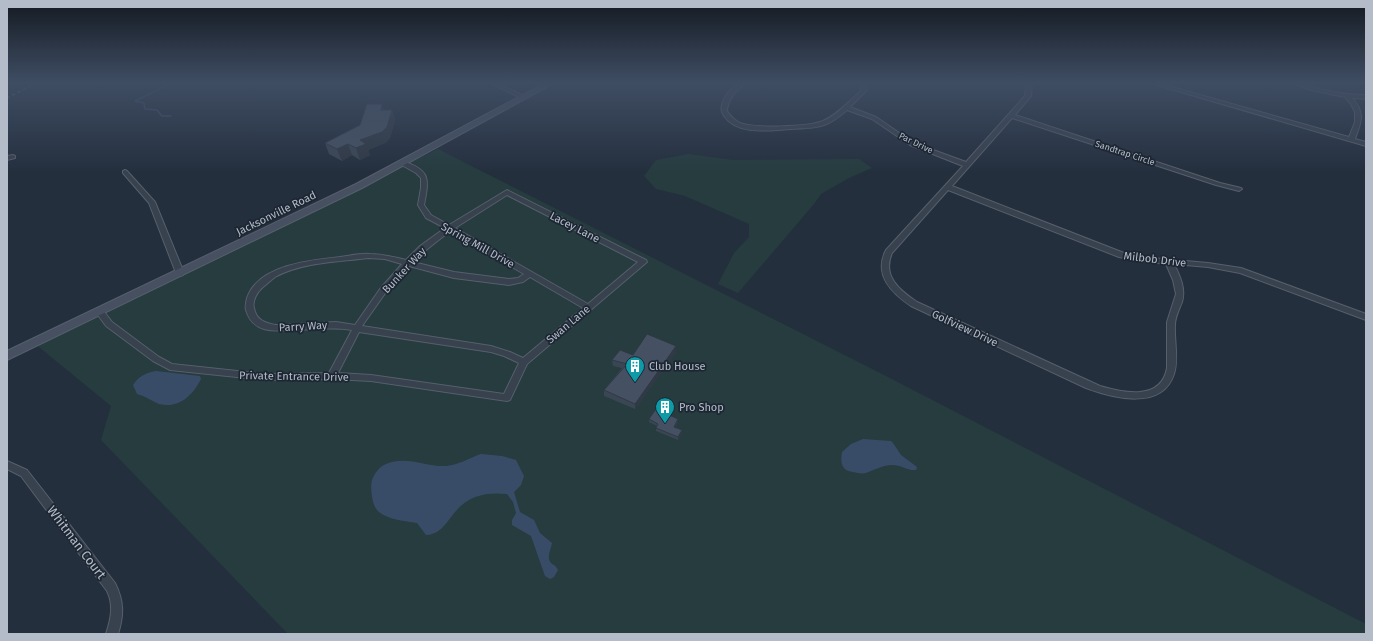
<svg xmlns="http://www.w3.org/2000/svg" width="1373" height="641" viewBox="0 0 1373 641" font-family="'Fira Sans',sans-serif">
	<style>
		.green { fill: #263c3f }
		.water { fill: #394c67 }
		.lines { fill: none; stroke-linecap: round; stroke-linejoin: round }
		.stream { stroke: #394c67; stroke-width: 1.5 }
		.street-casing { stroke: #565f6c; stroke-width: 2 }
		.secondary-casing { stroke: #565f6c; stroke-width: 2 }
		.street { fill: #38414e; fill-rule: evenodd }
		.secondary { fill: #465061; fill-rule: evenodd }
		.rail { stroke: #5a6575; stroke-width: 1.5; stroke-dasharray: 3 3; stroke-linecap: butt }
		.wall { fill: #3b4654 }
		.shaded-wall { fill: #303945 }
		.building { fill: #455162; stroke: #303945 }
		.labels { text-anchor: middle; stroke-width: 3.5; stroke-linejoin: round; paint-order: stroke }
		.far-street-label { font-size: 9px; fill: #b4bcc9; stroke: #1d2633 }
		.street-label { font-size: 11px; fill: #b4bcc9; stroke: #1d2633 }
		.poi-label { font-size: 11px; fill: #b4bcc9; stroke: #1d2633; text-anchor: start }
		.near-street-label { font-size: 13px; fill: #b4bcc9; stroke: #1d2633 }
	</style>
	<rect width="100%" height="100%" fill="#242f3e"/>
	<g class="green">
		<polygon points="438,149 888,377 1366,624 1366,634 288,634 101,440 111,406 34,343"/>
		<polygon points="688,154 733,160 859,159 872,168 849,178 821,194 814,204 738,293 718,284 734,253 749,237 749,224 685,196 656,189 644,176 656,160"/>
	</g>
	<g class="water">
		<path d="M156 371 200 376 201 379C193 395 179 409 159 404 152 401 145 396 137 394L133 385C139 376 145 373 156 371Z"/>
		<path d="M863 439 891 441 893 443 901 455 917 467 916 470C908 471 901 465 892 465 883 465 874 470 866 473 861 474 858 473 853 472 842 471 840 463 842 452L851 444Z"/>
		<path d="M481 454 502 456 516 460 524 476 521 485 514 492 520 512 534 520 540 533 552 543C551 550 546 557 551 563 554 565 556 566 558 570L554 577 550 579 545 576 531 536 512 525V520L516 513 513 502 507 494C488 492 469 495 456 511 446 522 442 534 426 535L417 523C405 521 389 520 379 512 372 507 370 488 372 480 374 474 380 466 386 464 406 455 426 467 446 466 459 465 469 458 481 454Z"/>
	</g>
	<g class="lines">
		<g class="stream">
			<polyline points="48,83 54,83"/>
			<polyline points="78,83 104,85 126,83"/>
			<polyline points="171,116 162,116 157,110 145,109 144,103 135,101 172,83"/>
		</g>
		<g class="street-casing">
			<g id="street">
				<polygon points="490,83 497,83 526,97 521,98"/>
				<path d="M739 83H745C736 92 728 98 727 111 730 115 733 119 738 122 750 129 809 127 823 121 837 115 847 103 859 93L861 90 860 83H866L867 90 850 107 876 117 914 143 966 162 1025 96 1026 83H1032L1031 96 1015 115 1220 183 1241 188 1242 189 1239 191 1216 185 1012 118 952 186 1124 253 1141 257 1208 263 1241 268 1366 314V320L1240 273 1208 267 1174 264C1180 276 1186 289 1182 302 1179 310 1175 317 1175 325 1174 341 1179 359 1174 374 1162 411 1113 398 1086 388L911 306C892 293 873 275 886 250L963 166 910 145 872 119 847 110C840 116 833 122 824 125 813 129 802 128 791 129 770 130 738 136 724 116 721 111 721 109 722 104 725 95 731 88 739 83ZM948 190 1119 257 1141 261 1166 264 1173 280 1176 294 1167 322V368C1161 401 1124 393 1100 386L917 302C899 290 882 276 892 253Z"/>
				<path d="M1150 83H1158L1349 137 1355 122V112L1351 104 1345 97 1311 90 1293 83C1303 82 1314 88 1324 90 1338 93 1352 95 1366 95V99L1352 98C1366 113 1361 122 1355 139L1366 142V146Z"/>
				<polygon points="13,155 15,156 15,158 7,160 7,156"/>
				<path d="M402 161C431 170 429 179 424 205L431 215 449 225 507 190 646 260 647 262 527 364 510 400 507 401 371 381 332 379 266 380 170 370 153 361 106 326 95 311 99 308 102 309 112 322 159 357 172 364 266 374 329 373 352 330C333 327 316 329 297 330 286 330 275 332 264 329 254 326 249 320 246 310 245 306 246 303 247 298 258 265 311 260 340 257 349 256 360 253 370 254 382 254 394 257 406 260L420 246 445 228 426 218 418 205 421 188V178L416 173 400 164 399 163ZM507 195 638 262 588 304 455 228ZM450 231 524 274 518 278 509 279 454 272 413 262 426 250ZM368 258 385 259 402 264 380 289 355 325 336 322 276 325C265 323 256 320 254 308 252 301 257 292 263 287 267 284 271 280 275 277 302 262 338 262 368 258ZM409 266 454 278 509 285 523 282 530 277 583 308 523 358 510 352 491 346 362 326 386 292ZM359 332 491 352 504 356 519 363 504 394 371 375 338 373Z"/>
				<polygon points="125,170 127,171 155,202 184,273 183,275 180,276 176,273 149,203 123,173 123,171"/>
				<path d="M7 461 27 470 115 583C124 601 124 615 118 634H106C111 619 114 605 107 591L21 476 7 469Z"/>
			</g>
		</g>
		<g class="secondary-casing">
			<polygon id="secondary" points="545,83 554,83 362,188 7,360 7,351 356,184"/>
		</g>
		<use href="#street" class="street"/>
		<use href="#secondary" class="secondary"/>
		<polyline class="rail" points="7,98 36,83"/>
	</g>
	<g class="wall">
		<polygon points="382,104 384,110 392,110 395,121 390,138 385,143 368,150 370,155 360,160 352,155 342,161 329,154 325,143 360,125"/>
		<polygon points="676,352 635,409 604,396 604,390 622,368 613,366 612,360 633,355"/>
		<polygon points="649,419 678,422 675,428 682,430 682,433 678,440 656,431 656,428 657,426 649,422"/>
	</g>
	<g class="shaded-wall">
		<polygon points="382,104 385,115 381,110"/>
		<polygon points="392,110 395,121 390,138 385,143 368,150 370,155 360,160 356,148 360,140"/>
		<polygon points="348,144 352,155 342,161 337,149"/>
		<polygon points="676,346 676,352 635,409 635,404"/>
		<polygon points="678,419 678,422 674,430 674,427"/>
		<polygon points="682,430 682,433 678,440 678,437"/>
	</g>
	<g class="building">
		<polygon points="367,104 382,104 381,110 392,110 387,127 382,132 360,140 366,144 356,148 348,144 337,149 325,143 360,125"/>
		<polygon points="647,334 676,346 635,404 604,390 627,364 612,360 620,350 633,355"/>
		<polygon points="656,409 678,419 674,427 682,430 678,437 656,428 658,424 649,419"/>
	</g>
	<linearGradient id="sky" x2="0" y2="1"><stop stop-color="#141a22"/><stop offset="0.48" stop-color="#3f4d63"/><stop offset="1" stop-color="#3f4d63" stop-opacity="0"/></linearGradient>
	<rect width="1373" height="172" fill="url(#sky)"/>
	<defs>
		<g id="building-pin" transform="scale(1)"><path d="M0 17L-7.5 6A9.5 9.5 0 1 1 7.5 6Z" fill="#0f9aa8" stroke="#1d2633"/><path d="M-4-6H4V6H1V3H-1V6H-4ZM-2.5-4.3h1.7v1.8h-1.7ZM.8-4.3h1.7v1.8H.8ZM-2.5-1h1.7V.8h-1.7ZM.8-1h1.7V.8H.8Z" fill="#fff"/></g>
	</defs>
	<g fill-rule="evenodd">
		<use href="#building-pin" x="635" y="366"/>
		<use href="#building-pin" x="665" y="407"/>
	</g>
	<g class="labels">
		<g class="far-street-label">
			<text transform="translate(916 143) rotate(26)" y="3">Par Drive</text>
			<text transform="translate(1125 153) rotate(18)" y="3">Sandtrap Circle</text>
		</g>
		<g class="street-label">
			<text transform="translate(276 213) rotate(-26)" y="4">Jacksonville Road</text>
			<text transform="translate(575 227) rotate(27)" y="4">Lacey Lane</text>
			<text transform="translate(478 245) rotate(29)" y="4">Spring Mill Drive</text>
			<text transform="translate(1155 259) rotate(7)" y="4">Milbob Drive</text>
			<text transform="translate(404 270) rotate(-47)" y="4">Bunker Way</text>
			<text transform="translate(568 324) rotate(-40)" y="4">Swan Lane</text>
			<text transform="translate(303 326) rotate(-3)" y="4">Parry Way</text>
			<text transform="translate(965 328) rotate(25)" y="4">Golfview Drive</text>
			<text transform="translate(294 376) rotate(1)" y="4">Private Entrance Drive</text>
		</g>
		<g class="poi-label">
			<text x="649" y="370">Club House</text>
			<text x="679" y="411">Pro Shop</text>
		</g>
		<g class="near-street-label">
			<text transform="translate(77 542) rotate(53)" y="5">Whitman Court</text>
		</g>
	</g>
	<rect width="1373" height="641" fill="none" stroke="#b4bcc9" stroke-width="16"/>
</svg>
